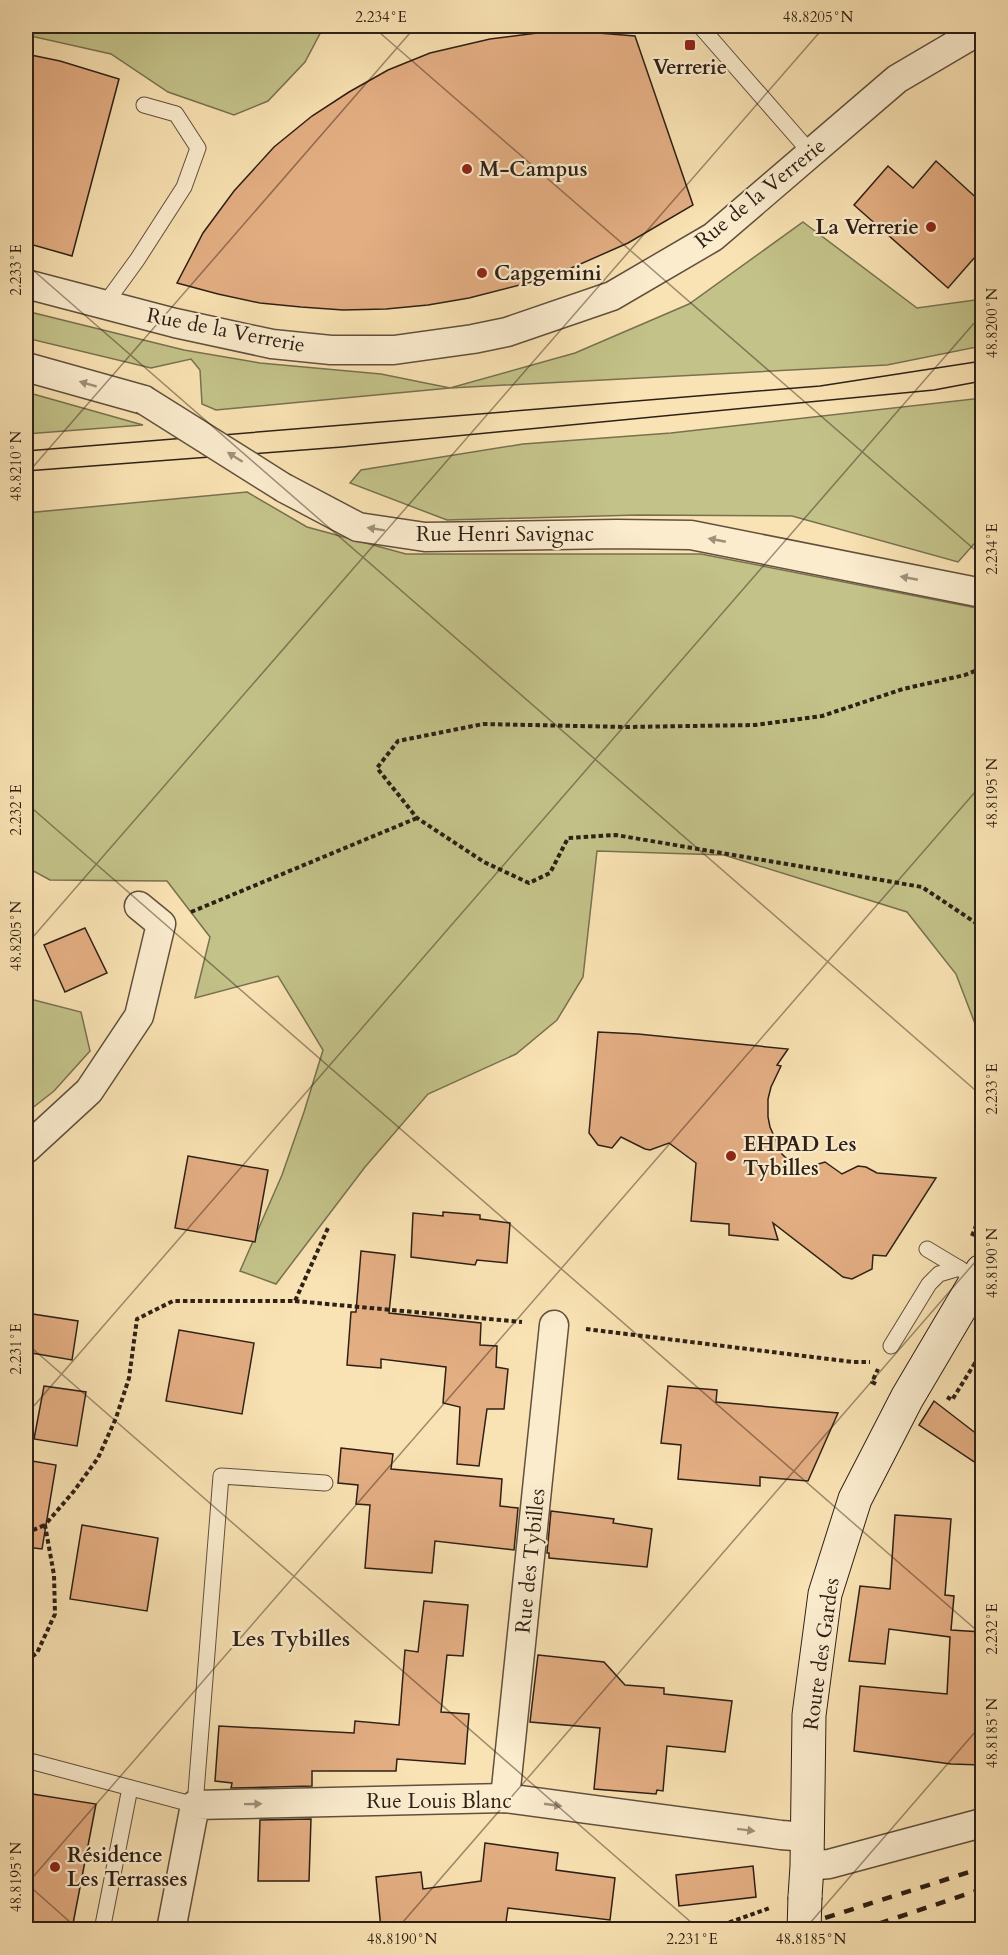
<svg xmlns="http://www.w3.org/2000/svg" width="1008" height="1955" viewBox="0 0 1008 1955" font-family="Cardo,serif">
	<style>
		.green { fill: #c3c289; stroke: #787150; stroke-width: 1.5 }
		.building { fill: #e4ae83; stroke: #2e2016; stroke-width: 1.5 }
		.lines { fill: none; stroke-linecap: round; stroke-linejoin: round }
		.lane-casing { stroke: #61503d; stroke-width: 17 }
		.street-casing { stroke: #61503d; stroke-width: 31 }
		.secondary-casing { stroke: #2e2016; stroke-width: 35 }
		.path { stroke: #2e2016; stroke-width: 4; stroke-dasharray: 4.5 3; stroke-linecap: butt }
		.lane { stroke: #fbecce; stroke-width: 15 }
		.street { stroke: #fbecce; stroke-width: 28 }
		.secondary { stroke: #fbecce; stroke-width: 33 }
		.tram { stroke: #2e2016; stroke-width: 1.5 }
		.rail { stroke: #2e2016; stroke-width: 4.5; stroke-dasharray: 10 10; stroke-linecap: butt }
		.street-bridge-casing { stroke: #61503d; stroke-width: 31; stroke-linecap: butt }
		.secondary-bridge-casing { stroke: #2e2016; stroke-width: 35; stroke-linecap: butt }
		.street-bridge { stroke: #fbecce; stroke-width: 28 }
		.secondary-bridge { stroke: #fbecce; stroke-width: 33 }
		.oneway { fill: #9f907b }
		.ticks { fill: none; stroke: #2e2016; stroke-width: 1.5; stroke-opacity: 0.45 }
		.poi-dot { fill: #8f2418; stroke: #fbecce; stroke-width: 2 }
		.labels { text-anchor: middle; stroke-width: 4.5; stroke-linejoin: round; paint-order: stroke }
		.poi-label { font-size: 21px; font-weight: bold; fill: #2e2016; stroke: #fbecce; text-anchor: start }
		.street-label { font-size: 21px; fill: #2e2016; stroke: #fbecce }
		.neighbourhood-label { font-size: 22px; font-weight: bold; fill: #2e2016; stroke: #fbecce }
		.neatline { fill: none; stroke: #2e2016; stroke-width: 2 }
		.ticks-label { font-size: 15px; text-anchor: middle; fill: #2e2016 }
	</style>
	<rect width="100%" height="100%" fill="#f9e2b3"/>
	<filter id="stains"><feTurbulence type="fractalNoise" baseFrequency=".00333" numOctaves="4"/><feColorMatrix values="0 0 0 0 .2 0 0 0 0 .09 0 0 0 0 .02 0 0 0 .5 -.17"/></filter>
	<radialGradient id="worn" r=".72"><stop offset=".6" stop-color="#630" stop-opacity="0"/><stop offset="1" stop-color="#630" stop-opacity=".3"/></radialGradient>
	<g class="green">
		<polygon points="26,26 324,26 305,62 268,101 234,115 168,92 111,54 26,35"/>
		<polygon points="803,222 917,308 982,299 982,346 887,365 450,388 216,410 202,404 200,370 191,359 151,368 26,338 26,311 184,350 260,363 381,374 450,388 575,353 689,304"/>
		<polygon points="26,392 143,425 26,434"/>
		<polygon points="982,398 982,535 958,562 792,516 638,515 447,520 350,483 361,470 523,444 671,433"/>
		<polygon points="247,492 307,527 406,554 701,554 982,609 982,1042 956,974 907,912 724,855 597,851 583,977 557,1020 516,1054 428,1094 365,1167 276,1284 240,1271 282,1175 304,1112 323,1050 278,976 195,998 210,937 167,881 50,880 26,867 26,513"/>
		<polygon points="30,999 81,1012 90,1051 54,1091 26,1113 26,1001"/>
	</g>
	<g class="building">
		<polygon points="561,30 635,36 693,205 628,243 551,277 469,298 428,305 386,309 343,310 301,307 260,303 218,294 177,283 203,233 234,191 274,147 312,116 349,92 388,70 430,53 490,39"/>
		<polygon points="26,54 60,61 119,79 72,256 26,243"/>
		<polygon points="936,161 982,203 982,249 948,288 854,205 888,166 913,188"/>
		<polygon points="85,928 107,973 65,992 44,945"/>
		<polygon points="598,1032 638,1034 788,1049 777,1065 781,1066 771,1087 768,1099 768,1117 770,1127 782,1154 798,1170 825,1162 842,1174 858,1166 866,1167 877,1173 936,1178 886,1256 873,1255 872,1269 852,1279 843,1277 773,1223 778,1240 729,1235 729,1224 691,1221 696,1163 669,1143 650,1150 645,1149 621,1137 612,1148 598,1145 589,1133"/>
		<polygon points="188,1156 268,1170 255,1242 175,1228"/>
		<polygon points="443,1212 480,1215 480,1219 510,1223 507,1263 477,1260 475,1265 411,1257 413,1213 443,1216"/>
		<polygon points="361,1251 395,1255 389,1313 481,1323 480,1345 497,1346 496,1367 508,1369 504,1409 487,1409 479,1466 457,1464 460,1407 443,1403 446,1367 381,1359 381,1368 347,1365 351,1312 356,1312"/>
		<polygon points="26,1313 78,1321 72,1360 26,1352"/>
		<polygon points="179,1330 254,1343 242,1414 166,1401"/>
		<polygon points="44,1386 86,1392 77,1446 34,1439"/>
		<polygon points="668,1386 717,1390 716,1402 838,1413 808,1481 760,1477 760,1486 678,1479 681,1445 661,1443"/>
		<polygon points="934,1401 982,1438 982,1467 919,1425"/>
		<polygon points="341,1448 393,1454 391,1469 502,1479 500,1506 518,1508 514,1550 435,1541 432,1573 365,1568 370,1505 356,1504 358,1485 338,1483"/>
		<polygon points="26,1460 56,1465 42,1549 26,1547"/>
		<polygon points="551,1511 614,1519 613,1523 652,1529 647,1567 549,1558 549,1553 547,1553"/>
		<polygon points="895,1515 951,1519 945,1595 954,1596 951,1630 982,1632 982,1765 951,1764 854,1751 860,1686 947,1694 950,1637 889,1629 885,1664 849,1661 860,1586 890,1589"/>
		<polygon points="82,1525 158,1538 147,1611 70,1599"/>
		<polygon points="424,1601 468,1605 463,1656 447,1655 441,1712 469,1714 465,1764 397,1759 396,1771 312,1771 312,1786 231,1788 232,1783 215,1781 219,1726 354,1733 355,1721 399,1725 405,1650 418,1652"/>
		<polygon points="538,1655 604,1662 625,1685 664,1688 664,1694 732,1701 725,1752 667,1746 663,1791 657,1790 656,1794 594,1789 600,1728 530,1722"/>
		<polygon points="26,1793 96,1804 72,1929 26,1929"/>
		<polygon points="311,1819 309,1881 258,1881 260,1820"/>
		<polygon points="485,1843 558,1853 556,1870 615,1878 610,1920 508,1908 505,1929 381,1929 376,1877 421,1872 423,1889 481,1881"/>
		<polygon points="753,1866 756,1897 679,1906 676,1875"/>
	</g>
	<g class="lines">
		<g class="lane-casing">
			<g id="lane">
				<polyline points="700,26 810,152"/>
				<polyline points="105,304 137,260 184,187 198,148 176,114 144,105"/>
				<polyline points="927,1249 962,1270"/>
				<polyline points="891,1346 929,1284 939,1274 959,1268"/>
				<polyline points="26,1760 195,1805 221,1476 325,1483"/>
				<polyline points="102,1930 130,1788"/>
			</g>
		</g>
		<g class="street-casing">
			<g id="street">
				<polyline points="26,284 175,323 272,344 331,350 394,350 473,339 507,332 612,296 713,237 897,79 982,29"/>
				<polyline points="26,367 144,400"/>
				<polyline points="284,488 358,527 425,537 617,534 691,535 982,593"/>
				<polyline points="26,1149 89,1091 139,1016 161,924 139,906"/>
				<polyline points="505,1798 554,1325"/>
				<polyline points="807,1866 829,1864 982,1823"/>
				<polyline points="171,1930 195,1805 505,1798 781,1835 807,1837"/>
			</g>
		</g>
		<g class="secondary-casing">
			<polyline id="secondary" points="805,1897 807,1866 809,1715 825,1594 855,1499 907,1398 982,1271"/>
		</g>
		<g class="path">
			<polyline points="982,668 965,675 903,689 822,716 755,725 626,727 483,724 398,741 377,768 417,818 484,862 529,883 550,873 568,838 616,835 922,887 982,927"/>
			<polyline points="191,912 417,818"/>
			<polyline points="972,1236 982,1210"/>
			<polyline points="295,1301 522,1322"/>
			<polyline points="586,1329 853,1362 870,1362"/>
			<polyline points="876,1384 872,1382 878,1369"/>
			<polyline points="947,1397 952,1400 975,1363 982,1364"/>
			<polyline points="26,1533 45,1525"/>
			<polyline points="26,1661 37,1653 55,1614 54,1575 45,1525 74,1491 98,1458 116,1418 129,1378 137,1319 173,1301 295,1301 328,1228"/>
			<polyline points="708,1930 770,1908"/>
		</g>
		<use href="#lane" class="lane"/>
		<use href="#street" class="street"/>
		<use href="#secondary" class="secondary"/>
		<g class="tram">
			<polyline points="26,451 820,386 982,361"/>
			<polyline points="26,471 342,447 934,390 982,381"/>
		</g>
		<g class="rail">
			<polyline points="787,1930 982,1868"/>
			<polyline points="860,1930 982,1889"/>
			<polyline points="973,1930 982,1926"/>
		</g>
		<g class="street-bridge-casing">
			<polyline id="street-bridge" points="144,400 284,488"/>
		</g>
		<g class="secondary-bridge-casing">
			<polyline id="secondary-bridge" points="804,1930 805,1897"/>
		</g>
		<use href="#street-bridge" class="street-bridge"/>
		<use href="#secondary-bridge" class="secondary-bridge"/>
	</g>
	<defs><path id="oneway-solid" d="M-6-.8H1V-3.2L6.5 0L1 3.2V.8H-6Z" transform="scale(1.5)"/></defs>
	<g class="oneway">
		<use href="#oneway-solid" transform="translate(88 384) rotate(-164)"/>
		<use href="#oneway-solid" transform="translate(235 457) rotate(-148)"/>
		<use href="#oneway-solid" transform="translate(376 529) rotate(-171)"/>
		<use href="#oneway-solid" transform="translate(717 540) rotate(-169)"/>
		<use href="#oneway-solid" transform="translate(909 578) rotate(-169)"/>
		<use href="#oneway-solid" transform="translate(253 1804) rotate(-1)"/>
		<use href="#oneway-solid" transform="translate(553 1805) rotate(8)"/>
		<use href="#oneway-solid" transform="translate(746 1830) rotate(7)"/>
	</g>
	<path class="ticks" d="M372 26 982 556M26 264 982 1096M26 475 416 26M26 803 982 1635M26 945 825 26M26 1343 700 1930M26 1415 982 314M26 1883 79 1930M26 1885 982 784M396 1930 982 1254M804 1930 982 1724"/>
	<g class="poi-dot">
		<rect x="684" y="39" width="12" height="12" rx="3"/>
		<circle cx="467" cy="169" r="6"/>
		<circle cx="931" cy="227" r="6"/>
		<circle cx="482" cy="273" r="6"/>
		<circle cx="731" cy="1156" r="6"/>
		<circle cx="55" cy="1867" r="6"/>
	</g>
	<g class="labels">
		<g class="poi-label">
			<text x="690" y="74" text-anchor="middle">Verrerie</text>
			<text x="479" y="176">M-Campus</text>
			<text x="919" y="234" text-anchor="end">La Verrerie</text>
			<text x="494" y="280">Capgemini</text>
			<text x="743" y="1151">EHPAD Les<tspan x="743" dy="24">Tybilles</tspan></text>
			<text x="67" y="1862">Résidence<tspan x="67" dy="24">Les Terrasses</tspan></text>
		</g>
		<g class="street-label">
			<text transform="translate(760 193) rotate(-39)" y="7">Rue de la Verrerie</text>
			<text transform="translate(226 330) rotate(11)" y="7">Rue de la Verrerie</text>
			<text x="505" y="541">Rue Henri Savignac</text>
			<text transform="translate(530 1561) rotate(-84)" y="7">Rue des Tybilles</text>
			<text transform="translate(821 1654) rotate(-82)" y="7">Route des Gardes</text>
			<text x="439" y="1808">Rue Louis Blanc</text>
		</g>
		<g class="neighbourhood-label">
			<text x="291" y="1646">Les Tybilles</text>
		</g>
	</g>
	<rect width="1008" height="1955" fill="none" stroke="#f9e2b3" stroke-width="66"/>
	<rect x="33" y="33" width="942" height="1889" class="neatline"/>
	<g class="ticks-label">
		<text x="381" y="22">2.234°E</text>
		<text x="818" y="22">48.8205°N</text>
		<text transform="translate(16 270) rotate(-90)" y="5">2.233°E</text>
		<text transform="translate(992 323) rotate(-90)" y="5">48.8200°N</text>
		<text transform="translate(16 466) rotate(-90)" y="5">48.8210°N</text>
		<text transform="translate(992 549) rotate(-90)" y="5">2.234°E</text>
		<text transform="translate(992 793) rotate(-90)" y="5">48.8195°N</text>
		<text transform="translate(16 810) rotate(-90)" y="5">2.232°E</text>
		<text transform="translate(16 936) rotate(-90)" y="5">48.8205°N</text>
		<text transform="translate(992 1089) rotate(-90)" y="5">2.233°E</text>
		<text transform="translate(992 1263) rotate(-90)" y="5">48.8190°N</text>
		<text transform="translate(16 1349) rotate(-90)" y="5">2.231°E</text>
		<text transform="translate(992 1629) rotate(-90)" y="5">2.232°E</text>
		<text transform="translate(992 1733) rotate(-90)" y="5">48.8185°N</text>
		<text transform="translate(16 1877) rotate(-90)" y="5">48.8195°N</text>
		<text x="402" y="1944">48.8190°N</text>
		<text x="692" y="1944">2.231°E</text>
		<text x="811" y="1944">48.8185°N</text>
	</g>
	<rect width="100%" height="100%" filter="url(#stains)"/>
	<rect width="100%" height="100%" fill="url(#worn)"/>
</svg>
